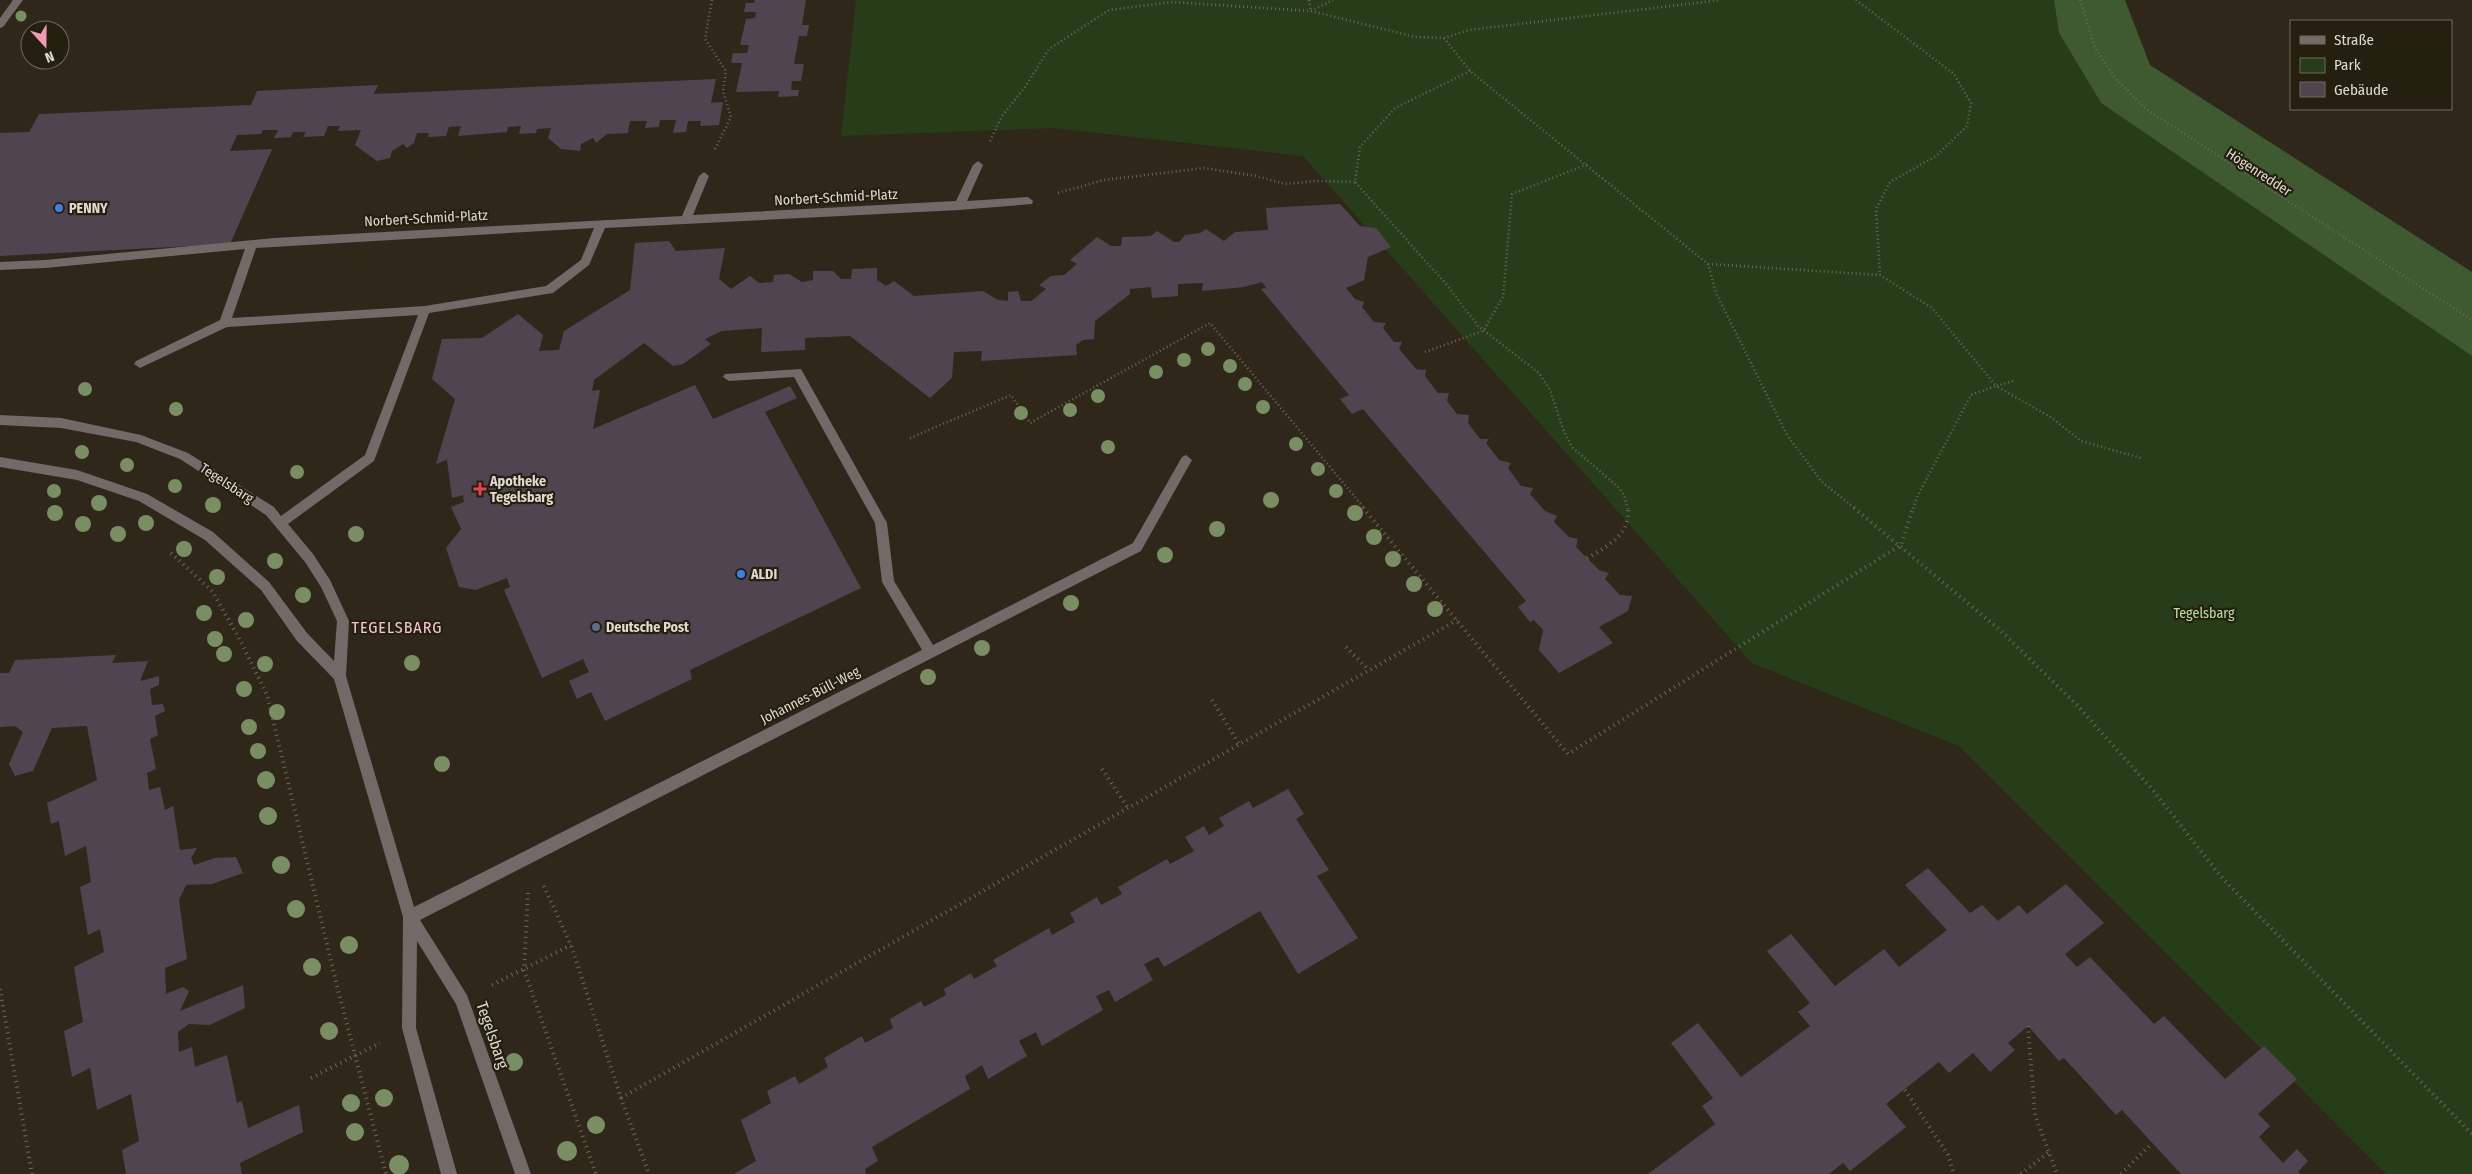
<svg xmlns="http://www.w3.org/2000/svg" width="2472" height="1174" viewBox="0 0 2472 1174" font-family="'Fira Sans Condensed',sans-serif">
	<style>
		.green { fill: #273d19 }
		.forest { fill: #3f5930 }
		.building { fill: #504451 }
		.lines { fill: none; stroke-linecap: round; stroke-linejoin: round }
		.path-far1 { stroke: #6d675a; stroke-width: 2.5; stroke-dasharray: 1 3; stroke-linecap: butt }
		.path { stroke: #6d675a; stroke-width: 4; stroke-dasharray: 1 4.5; stroke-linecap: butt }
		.minor { fill: #736969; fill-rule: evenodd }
		.tree { fill: #798e62 }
		.shop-dot { fill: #3f7fe0; stroke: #251f10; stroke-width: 2 }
		.health-dot { fill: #e0444e; stroke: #251f10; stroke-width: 2 }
		.service-dot { fill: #5c6f8a; stroke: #251f10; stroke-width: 2 }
		.labels { text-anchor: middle; stroke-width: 4.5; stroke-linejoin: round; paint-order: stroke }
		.street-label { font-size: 14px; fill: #dfdbd1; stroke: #251f10 }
		.poi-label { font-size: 14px; font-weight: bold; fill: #dfdbd1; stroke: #251f10; text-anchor: start }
		.park-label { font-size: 14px; fill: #b6e19d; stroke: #251f10 }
		.quarter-label { font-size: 16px; letter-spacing: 1px; fill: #f6c5d4; stroke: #251f10 }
		.near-street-label { font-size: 16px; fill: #dfdbd1; stroke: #251f10 }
	</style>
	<rect width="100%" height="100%" fill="#2f281a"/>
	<polygon class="green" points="856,0 2054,0 2059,33 2101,103 2472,356 2472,1174 2386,1174 1959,746 1752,663 1303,156 1054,128 841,136"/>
	<polygon class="forest" points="2054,0 2125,0 2150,65 2472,272 2472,356 2101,103 2059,33"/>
	<g class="building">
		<polygon points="755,0 806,0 802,25 809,25 807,36 799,36 794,64 804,64 801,81 792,81 791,90 799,90 798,96 778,97 779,91 736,92 742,63 731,63 733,53 747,53 749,45 740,45 746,19 755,18 756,12 744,12 746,3 754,3"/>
		<polygon points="716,79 711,103 723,102 719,125 700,126 701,121 688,121 686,132 673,133 676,120 660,120 659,127 645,128 647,121 630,121 628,133 607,134 596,143 593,138 581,144 580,151 561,149 548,138 551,128 537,129 536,133 519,134 521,126 508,127 507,132 458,136 461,126 449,127 446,136 428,137 429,133 417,133 414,143 407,148 403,144 392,151 390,158 377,161 355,145 361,130 338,131 340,126 328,126 324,136 303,137 306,132 293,132 291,137 274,138 278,130 263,130 261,134 237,135 230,151 272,149 230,244 0,256 0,133 29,132 39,114 251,105 257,91 378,85 374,94"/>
		<polygon points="1340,204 1360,226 1376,228 1391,247 1368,257 1364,280 1346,288 1355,299 1364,302 1362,307 1374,322 1386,323 1383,328 1394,342 1402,342 1399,349 1416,369 1426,370 1425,376 1438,393 1449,393 1447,401 1457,414 1469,415 1468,423 1480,439 1489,439 1486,443 1499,460 1511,463 1508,468 1521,486 1533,488 1530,494 1545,511 1557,516 1554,522 1569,537 1578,539 1576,547 1599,570 1609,573 1605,579 1620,595 1632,596 1628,611 1599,627 1613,643 1559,673 1539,650 1543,630 1534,620 1530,622 1518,607 1526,601 1363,409 1352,414 1340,399 1349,395 1261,289 1266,288 1262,282 1244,287 1202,291 1203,283 1178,284 1178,296 1152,298 1151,287 1130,289 1130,294 1095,321 1094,339 1083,340 1076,345 1077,355 981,361 982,351 954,352 952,378 930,398 850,336 805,338 805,350 761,352 762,328 722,331 705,339 711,344 683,364 673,366 644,343 594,380 592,391 600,390 593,429 695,385 713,419 790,386 797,398 765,412 861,588 690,670 692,679 605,721 591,692 577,699 569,681 589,672 583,659 542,678 504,590 510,587 507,578 476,590 459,587 446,548 461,529 451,507 464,502 463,495 452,498 447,460 436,464 455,399 432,379 442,339 482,338 518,314 543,335 539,351 559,350 564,331 630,290 635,243 669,241 676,251 725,248 719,279 731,289 750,276 759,283 773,282 774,275 789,274 802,282 813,280 813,271 833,271 841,279 851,279 852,269 877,268 877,280 886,286 894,281 914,296 983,291 998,300 1008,301 1008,292 1018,291 1021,301 1031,301 1046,289 1039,285 1051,276 1064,275 1077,264 1070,260 1097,237 1111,246 1121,246 1122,237 1151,236 1157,231 1174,242 1179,242 1185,235 1200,233 1206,229 1224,241 1235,232 1268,230 1266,208"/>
		<polygon points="116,655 112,663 148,661 140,681 159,676 159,685 150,689 152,705 163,704 165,711 155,716 158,735 150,739 156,769 147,773 149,790 160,787 165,810 173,806 180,850 197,848 191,858 194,865 215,858 236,857 243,873 212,884 186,885 179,900 187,959 165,968 166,994 183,987 189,991 180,1011 243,985 245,1008 210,1025 189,1024 178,1032 179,1052 192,1047 195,1067 227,1055 237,1103 242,1101 248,1128 299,1105 303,1132 240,1163 242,1174 126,1174 122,1150 139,1141 131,1094 97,1110 90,1068 72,1077 64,1031 83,1022 74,967 104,952 100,929 88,935 80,887 91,882 86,846 65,856 59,821 51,824 47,803 97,780 87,726 52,728 33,771 15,776 9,764 23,732 15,726 0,727 0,673 9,673 15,660"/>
		<polygon points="1288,789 1304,814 1296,819 1329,870 1317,876 1358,938 1298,974 1260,911 1164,967 1158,957 1144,964 1153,980 1115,1002 1109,990 1096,996 1103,1010 1042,1046 1036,1032 1019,1041 1027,1056 988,1079 982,1065 965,1076 970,1089 872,1147 878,1161 865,1169 866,1174 734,1174 756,1161 741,1120 771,1103 767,1091 795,1076 799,1084 828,1067 824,1058 862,1036 865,1043 893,1028 890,1019 921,1001 924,1007 946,995 944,989 971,973 974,979 997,966 993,960 1049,928 1052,935 1075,922 1070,913 1097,897 1101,905 1122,894 1118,887 1167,859 1170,864 1194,851 1185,837 1204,826 1209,835 1224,826 1219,818 1249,801 1253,808"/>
		<polygon points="1928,868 1970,913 1982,905 1998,921 2019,905 2027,914 2066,884 2104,923 2065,954 2077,967 2090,957 2154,1024 2164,1016 2225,1079 2264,1046 2297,1079 2258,1114 2270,1126 2259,1137 2283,1163 2297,1149 2308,1161 2298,1172 2300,1174 2181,1174 2122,1110 2116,1115 2064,1058 2059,1061 2028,1026 2008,1043 2015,1050 1990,1072 1973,1053 1949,1073 1939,1062 1886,1104 1906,1127 1850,1171 1843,1163 1829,1174 1648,1174 1715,1124 1702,1106 1713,1098 1671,1043 1698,1023 1741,1077 1810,1026 1798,1012 1810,1003 1767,951 1791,934 1835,986 1884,949 1899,967 1947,930 1905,885"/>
	</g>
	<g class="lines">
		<g class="path-far1">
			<polyline points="712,0 705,39 726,71 723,91 731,117 715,149"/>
			<polyline points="1309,0 1311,11"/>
			<polyline points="1856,0 1954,74 1971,103 1967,126 1936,156 1890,182 1876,209 1880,275"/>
			<polyline points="2080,0 2095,48 2116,79 2146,109 2472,320"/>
			<polyline points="1311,11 1333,0"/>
			<polyline points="1444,38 1470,71 1708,264 1716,293 1787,435 1822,482 1856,509"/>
			<polyline points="1470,71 1395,108 1360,147 1355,182 1446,284 1478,326 1539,373 1550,390 1563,429 1572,447 1618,487 1624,495 1628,509"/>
			<polyline points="990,141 1002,116 1025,87 1049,49 1109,10 1171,2 1311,11 1415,37 1444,38 1469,30 1721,0"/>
			<polyline points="1058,193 1104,180 1204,168 1256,176 1285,184 1316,181 1355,182"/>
			<polyline points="1708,264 1880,275 1932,308 1996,386 1971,395 1917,497 1913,509"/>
			<polyline points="1425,352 1483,331 1503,297 1512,194 1588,164"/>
			<polyline points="2013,381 1996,386 2052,418 2081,441 2141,458"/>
			<polyline points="910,438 1011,395 1030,423 1210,323 1365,509"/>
		</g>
		<g class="path">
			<polyline points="1363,508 1568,754 1901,545 1913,508"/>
			<polyline points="1854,508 2000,630 2075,703 2152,789 2223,879 2472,1134"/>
			<polyline points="171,553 212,591 239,638 267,695 337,986 386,1174"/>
			<path d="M1587 558C1607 547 1631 534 1628 508"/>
			<polyline points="1346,647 1369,670"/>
			<polyline points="1212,700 1239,744"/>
			<polyline points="1102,769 1128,808"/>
			<polyline points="544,886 571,945 621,1098 649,1174"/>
			<polyline points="528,893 524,970 596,1174"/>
			<polyline points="492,985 571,945"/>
			<polyline points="0,989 32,1174"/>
			<polyline points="2028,1026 2035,1115 2057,1174"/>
			<polyline points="311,1078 380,1043"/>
			<polyline points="1905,1090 1948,1155 1954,1174"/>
			<polyline points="621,1098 1457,620"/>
			<polyline points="2021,1174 2049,1152"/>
			<polyline points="2121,1174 2152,1143"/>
		</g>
		<g class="minor">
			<polygon points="13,0 23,0 3,27 0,28 0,18"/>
			<path d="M978 161 983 165 967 201 1028 197 1033 201 1032 204 959 210 605 228 589 265 553 293 429 313 374 461 288 524 313 554 330 580 349 621 346 676 414 907 922 650 882 582 875 523 794 377 729 381 723 377 725 374 801 369 887 523 894 581 933 645 1133 543 1182 457 1186 455 1192 460 1141 551 420 920 467 995 531 1174H515L456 1004 417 941 416 1028 457 1174H441L402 1028 403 917 334 679 297 641 261 590 205 540 139 501 77 480 0 467V457L77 470 147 494 213 532 269 582 307 633 334 661 337 621 321 587 305 562 266 515 180 459 136 442 61 428 0 425V415L61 418 141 435 188 453 274 507 281 516 365 455 418 315 227 327 140 368 134 364 136 361 220 320 245 249 45 268 0 270V262L45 260 274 238 682 216 699 176 704 172 709 176 693 215 956 201 973 165ZM594 228 581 260 546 286 425 306 232 318 256 248Z"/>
		</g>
	</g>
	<g class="tree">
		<circle cx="21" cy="16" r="5.5"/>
		<circle cx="1208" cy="349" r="7"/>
		<circle cx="1184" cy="360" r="7"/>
		<circle cx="1230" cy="366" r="7"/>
		<circle cx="1156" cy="372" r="7"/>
		<circle cx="1245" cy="384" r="7"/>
		<circle cx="85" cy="389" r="7"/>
		<circle cx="1098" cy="396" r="7"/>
		<circle cx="1263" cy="407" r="7"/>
		<circle cx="176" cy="409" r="7"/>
		<circle cx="1070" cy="410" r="7"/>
		<circle cx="1021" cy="413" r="7"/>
		<circle cx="1296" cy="444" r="7"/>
		<circle cx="1108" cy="447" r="7"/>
		<circle cx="82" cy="452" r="7"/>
		<circle cx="127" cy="465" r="7"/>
		<circle cx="1318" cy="469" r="7"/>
		<circle cx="297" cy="472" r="7"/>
		<circle cx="175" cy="486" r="7"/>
		<circle cx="54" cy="491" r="7"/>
		<circle cx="1336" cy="491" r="7"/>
		<circle cx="1271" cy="500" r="8"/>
		<circle cx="99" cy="503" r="8"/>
		<circle cx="213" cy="505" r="8"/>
		<circle cx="55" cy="513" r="8"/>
		<circle cx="1355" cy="513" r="8"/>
		<circle cx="146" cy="523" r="8"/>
		<circle cx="83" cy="524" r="8"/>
		<circle cx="1217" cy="529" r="8"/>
		<circle cx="118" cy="534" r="8"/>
		<circle cx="356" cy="534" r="8"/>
		<circle cx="1374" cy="537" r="8"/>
		<circle cx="184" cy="549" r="8"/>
		<circle cx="1165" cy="555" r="8"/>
		<circle cx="1393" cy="559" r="8"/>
		<circle cx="275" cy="561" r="8"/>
		<circle cx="217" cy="577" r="8"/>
		<circle cx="1414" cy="584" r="8"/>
		<circle cx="303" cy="595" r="8"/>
		<circle cx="1071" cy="603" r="8"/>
		<circle cx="1435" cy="609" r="8"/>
		<circle cx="204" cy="613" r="8"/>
		<circle cx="246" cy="620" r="8"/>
		<circle cx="215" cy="639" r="8"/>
		<circle cx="982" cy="648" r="8"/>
		<circle cx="224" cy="654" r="8"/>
		<circle cx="412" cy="663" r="8"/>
		<circle cx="265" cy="664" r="8"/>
		<circle cx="928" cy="677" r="8"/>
		<circle cx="244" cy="689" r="8"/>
		<circle cx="277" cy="712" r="8"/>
		<circle cx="249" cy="727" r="8"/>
		<circle cx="258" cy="751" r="8"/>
		<circle cx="442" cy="764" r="8"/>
		<circle cx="266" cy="780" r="9"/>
		<circle cx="268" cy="816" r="9"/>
		<circle cx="281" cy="865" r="9"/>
		<circle cx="296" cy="909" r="9"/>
		<circle cx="349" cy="945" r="9"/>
		<circle cx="312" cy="967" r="9"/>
		<circle cx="329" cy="1031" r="9"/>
		<circle cx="514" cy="1062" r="9"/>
		<circle cx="384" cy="1098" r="9"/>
		<circle cx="351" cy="1103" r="9"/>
		<circle cx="596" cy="1125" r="9"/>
		<circle cx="355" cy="1132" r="9"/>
		<circle cx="567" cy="1151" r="10"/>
		<circle cx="399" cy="1165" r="10"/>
	</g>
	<g class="shop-dot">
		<circle cx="59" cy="208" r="5"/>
		<circle cx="741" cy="574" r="5"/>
	</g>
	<path class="health-dot" d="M477.5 481.5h5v5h5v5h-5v5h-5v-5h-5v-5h5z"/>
	<circle class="service-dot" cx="596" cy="627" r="5"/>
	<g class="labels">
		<g class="street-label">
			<text transform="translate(2259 172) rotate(33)" y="5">Högenredder</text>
			<text transform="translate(836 197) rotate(-3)" y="5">Norbert-Schmid-Platz</text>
			<text transform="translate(426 218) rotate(-3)" y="5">Norbert-Schmid-Platz</text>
			<text transform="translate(227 483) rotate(33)" y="5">Tegelsbarg</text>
			<text transform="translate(810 695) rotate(-27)" y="5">Johannes-Büll-Weg</text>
		</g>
		<g class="poi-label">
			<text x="69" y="213">PENNY</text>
			<text x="490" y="486">Apotheke<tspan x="490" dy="16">Tegelsbarg</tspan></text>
			<text x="751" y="579">ALDI</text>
			<text x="606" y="632">Deutsche Post</text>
		</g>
		<g class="park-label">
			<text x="2204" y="618">Tegelsbarg</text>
		</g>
		<g class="quarter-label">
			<text x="397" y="633">TEGELSBARG</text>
		</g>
		<g class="near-street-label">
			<text transform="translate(493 1035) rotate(71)" y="6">Tegelsbarg</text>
		</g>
	</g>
	<rect x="2290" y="20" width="162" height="90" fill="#251f10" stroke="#6f6a5d"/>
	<rect x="2300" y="36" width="25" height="8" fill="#736969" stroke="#6f6a5d"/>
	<text x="2334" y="45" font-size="15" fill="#dfdbd1">Straße</text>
	<rect x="2300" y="58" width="25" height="15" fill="#273d19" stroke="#6f6a5d"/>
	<text x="2334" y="70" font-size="15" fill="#dfdbd1">Park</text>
	<rect x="2300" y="82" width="25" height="15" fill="#504451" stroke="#6f6a5d"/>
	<text x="2334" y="95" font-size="15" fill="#dfdbd1">Gebäude</text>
	<g transform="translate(45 45) rotate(159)"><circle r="24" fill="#251f10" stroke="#6f6a5d"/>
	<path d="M0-4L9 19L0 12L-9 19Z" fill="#f09ab7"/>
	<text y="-8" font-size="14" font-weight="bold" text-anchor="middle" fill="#dfdbd1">N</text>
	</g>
</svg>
